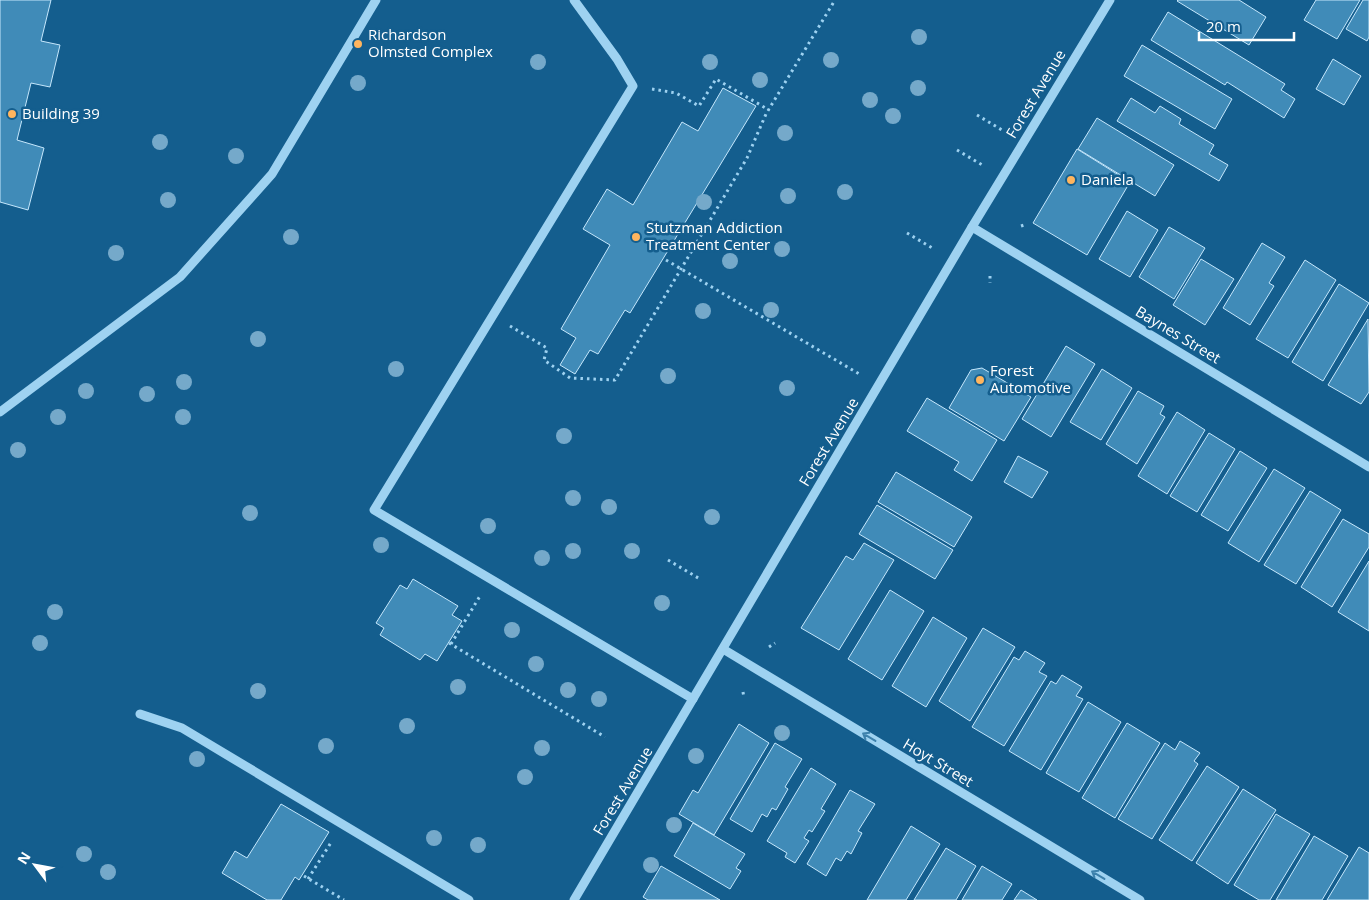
<svg xmlns="http://www.w3.org/2000/svg" width="1369" height="900" viewBox="0 0 1369 900" font-family="'Open Sans',sans-serif">
	<style>
		.building { fill: #408bb8; stroke: #c5e7fc }
		.lines { fill: none; stroke-linecap: round; stroke-linejoin: round }
		.path { stroke: #9ed2f1; stroke-width: 3; stroke-dasharray: 2.5 4; stroke-linecap: butt }
		.minor { stroke: #9ed2f1; stroke-width: 9 }
		.tree { fill: #75a9ca }
		.oneway { stroke: #3d81ac }
		.poi-dot { fill: #ffb55e; stroke: #145e8e; stroke-width: 2 }
		.labels { text-anchor: middle; stroke-width: 5; stroke-linejoin: round; paint-order: stroke }
		.poi-label { font-size: 15px; fill: #fff; stroke: #145e8e; text-anchor: start }
		.street-label { font-size: 15px; fill: #fff; stroke: #145e8e }
	</style>
	<rect width="100%" height="100%" fill="#145e8e"/>
	<g class="building">
		<polygon points="0,0 51,0 41,41 60,45 50,87 31,83 17,140 44,148 28,210 0,202"/>
		<polygon points="1178,0 1239,0 1266,17 1249,45 1177,1"/>
		<polygon points="1316,0 1360,0 1337,39 1304,20"/>
		<polygon points="1363,0 1369,0 1369,37 1367,41 1346,29"/>
		<polygon points="1168,12 1285,84 1281,90 1295,99 1284,118 1227,82 1225,85 1151,40"/>
		<polygon points="1142,45 1232,99 1215,129 1124,76"/>
		<polygon points="1333,59 1361,76 1344,105 1316,89"/>
		<polygon points="723,88 756,106 630,313 625,310 598,354 590,350 575,374 560,365 576,338 561,329 610,245 583,229 607,189 633,205 682,122 698,131"/>
		<polygon points="1131,98 1155,113 1160,106 1181,119 1179,124 1214,145 1209,154 1228,165 1219,181 1117,121"/>
		<polygon points="1097,118 1174,165 1155,196 1078,149"/>
		<polygon points="1077,149 1130,182 1087,255 1033,223"/>
		<polygon points="1127,211 1158,230 1130,277 1099,259"/>
		<polygon points="1169,227 1205,248 1174,299 1139,277"/>
		<polygon points="1262,243 1285,257 1269,283 1274,286 1250,325 1223,308"/>
		<polygon points="1201,259 1234,279 1205,325 1173,305"/>
		<polygon points="1305,260 1336,280 1288,358 1256,339"/>
		<polygon points="1339,284 1369,303 1323,381 1292,362"/>
		<polygon points="1368,319 1369,392 1361,404 1328,385"/>
		<polygon points="1066,346 1095,364 1051,437 1022,419"/>
		<polygon points="982,368 1031,397 1004,441 949,408 971,370"/>
		<polygon points="1102,369 1132,388 1101,440 1070,422"/>
		<polygon points="1138,391 1164,406 1160,414 1165,417 1137,464 1106,444"/>
		<polygon points="927,398 997,440 972,481 954,470 959,462 907,431"/>
		<polygon points="1177,412 1205,430 1167,494 1138,476"/>
		<polygon points="1209,433 1235,449 1197,512 1170,496"/>
		<polygon points="1240,451 1267,468 1228,531 1201,515"/>
		<polygon points="1018,456 1048,472 1032,498 1004,482"/>
		<polygon points="1274,469 1305,488 1259,562 1228,543"/>
		<polygon points="896,472 972,517 954,547 878,502"/>
		<polygon points="1310,491 1341,510 1296,584 1264,565"/>
		<polygon points="877,505 953,550 935,579 859,534"/>
		<polygon points="1343,519 1369,534 1369,547 1332,607 1301,587"/>
		<polygon points="864,543 894,560 839,650 801,628 846,556 853,560"/>
		<polygon points="1369,561 1369,631 1338,612"/>
		<polygon points="413,579 458,606 452,615 462,621 437,661 425,654 420,660 380,635 384,628 376,623 400,585 407,589"/>
		<polygon points="890,590 924,611 882,680 848,659"/>
		<polygon points="933,617 967,638 926,707 892,686"/>
		<polygon points="983,628 1015,647 970,721 939,701"/>
		<polygon points="1025,651 1045,663 1039,672 1047,676 1004,746 972,727 1014,657 1019,660"/>
		<polygon points="1062,675 1082,687 1076,696 1083,699 1041,770 1009,751 1051,681 1056,684"/>
		<polygon points="1088,702 1121,722 1079,792 1046,773"/>
		<polygon points="1127,723 1160,743 1115,818 1082,798"/>
		<polygon points="739,724 769,743 714,835 679,814 693,790 698,793"/>
		<polygon points="1180,741 1200,753 1194,761 1198,764 1152,839 1118,819 1165,743 1175,750"/>
		<polygon points="775,743 802,759 785,787 788,789 776,810 772,808 767,817 762,814 752,832 730,819"/>
		<polygon points="1207,766 1239,787 1192,861 1159,840"/>
		<polygon points="811,768 836,784 821,809 825,811 812,832 809,830 804,838 809,841 795,863 785,857 787,853 767,841"/>
		<polygon points="1243,789 1276,810 1228,884 1196,863"/>
		<polygon points="850,790 875,804 858,831 862,833 851,854 847,851 841,861 836,858 826,876 807,864"/>
		<polygon points="281,804 329,832 299,880 295,877 281,900 267,900 222,873 235,851 247,858"/>
		<polygon points="1276,814 1310,834 1270,900 1259,900 1234,885"/>
		<polygon points="693,823 745,854 736,868 741,871 730,889 674,856"/>
		<polygon points="911,826 940,844 906,900 867,900"/>
		<polygon points="1314,836 1348,856 1322,900 1276,900"/>
		<polygon points="1359,847 1369,853 1369,900 1327,900"/>
		<polygon points="946,848 976,866 956,900 914,900"/>
		<polygon points="661,866 720,900 648,900 643,897"/>
		<polygon points="982,866 1012,884 1002,900 962,900"/>
		<polygon points="1021,890 1037,900 1014,900"/>
	</g>
	<g class="lines">
		<g class="path">
			<polyline points="652,89 676,93 699,106 716,79 769,110"/>
			<polyline points="977,115 1007,133"/>
			<polyline points="957,150 984,166"/>
			<polyline points="1021,226 1027,224"/>
			<polyline points="907,233 934,249"/>
			<polyline points="666,260 861,375"/>
			<polyline points="990,276 990,283"/>
			<polyline points="510,326 547,348 544,360 570,378 615,380 747,158 766,114 835,0"/>
			<polyline points="668,560 700,579"/>
			<polyline points="449,643 605,737"/>
			<polyline points="451,644 480,596"/>
			<polyline points="769,647 775,643"/>
			<polyline points="743,692 744,698"/>
			<polyline points="304,876 344,900"/>
			<polyline points="308,879 332,841"/>
		</g>
		<g class="minor">
			<polyline points="574,0 617,59 633,86 374,510 693,699"/>
			<polyline points="972,227 1369,467"/>
			<polyline points="0,412 180,277 272,174 376,0"/>
			<polyline points="723,649 1140,900"/>
			<polyline points="140,714 182,728 469,900"/>
			<polyline points="574,900 972,227 1110,0"/>
		</g>
	</g>
	<g class="tree">
		<circle cx="919" cy="37" r="8"/>
		<circle cx="831" cy="60" r="8"/>
		<circle cx="538" cy="62" r="8"/>
		<circle cx="710" cy="62" r="8"/>
		<circle cx="760" cy="80" r="8"/>
		<circle cx="358" cy="83" r="8"/>
		<circle cx="918" cy="88" r="8"/>
		<circle cx="870" cy="100" r="8"/>
		<circle cx="893" cy="116" r="8"/>
		<circle cx="785" cy="133" r="8"/>
		<circle cx="160" cy="142" r="8"/>
		<circle cx="236" cy="156" r="8"/>
		<circle cx="845" cy="192" r="8"/>
		<circle cx="788" cy="196" r="8"/>
		<circle cx="168" cy="200" r="8"/>
		<circle cx="704" cy="202" r="8"/>
		<circle cx="291" cy="237" r="8"/>
		<circle cx="782" cy="249" r="8"/>
		<circle cx="116" cy="253" r="8"/>
		<circle cx="730" cy="261" r="8"/>
		<circle cx="771" cy="310" r="8"/>
		<circle cx="703" cy="311" r="8"/>
		<circle cx="258" cy="339" r="8"/>
		<circle cx="396" cy="369" r="8"/>
		<circle cx="668" cy="376" r="8"/>
		<circle cx="184" cy="382" r="8"/>
		<circle cx="787" cy="388" r="8"/>
		<circle cx="86" cy="391" r="8"/>
		<circle cx="147" cy="394" r="8"/>
		<circle cx="58" cy="417" r="8"/>
		<circle cx="183" cy="417" r="8"/>
		<circle cx="564" cy="436" r="8"/>
		<circle cx="18" cy="450" r="8"/>
		<circle cx="573" cy="498" r="8"/>
		<circle cx="609" cy="507" r="8"/>
		<circle cx="250" cy="513" r="8"/>
		<circle cx="712" cy="517" r="8"/>
		<circle cx="488" cy="526" r="8"/>
		<circle cx="381" cy="545" r="8"/>
		<circle cx="573" cy="551" r="8"/>
		<circle cx="632" cy="551" r="8"/>
		<circle cx="542" cy="558" r="8"/>
		<circle cx="662" cy="603" r="8"/>
		<circle cx="55" cy="612" r="8"/>
		<circle cx="512" cy="630" r="8"/>
		<circle cx="40" cy="643" r="8"/>
		<circle cx="536" cy="664" r="8"/>
		<circle cx="458" cy="687" r="8"/>
		<circle cx="568" cy="690" r="8"/>
		<circle cx="258" cy="691" r="8"/>
		<circle cx="599" cy="699" r="8"/>
		<circle cx="407" cy="726" r="8"/>
		<circle cx="782" cy="733" r="8"/>
		<circle cx="326" cy="746" r="8"/>
		<circle cx="542" cy="748" r="8"/>
		<circle cx="696" cy="756" r="8"/>
		<circle cx="197" cy="759" r="8"/>
		<circle cx="525" cy="777" r="8"/>
		<circle cx="674" cy="825" r="8"/>
		<circle cx="434" cy="838" r="8"/>
		<circle cx="478" cy="845" r="8"/>
		<circle cx="84" cy="854" r="8"/>
		<circle cx="651" cy="865" r="8"/>
		<circle cx="108" cy="872" r="8"/>
	</g>
	<defs><path id="oneway-shaft" d="M-6 0H5M1.5-3L5.5 0L1.5 3" fill="none" stroke-width="1.6" stroke-linecap="round" stroke-linejoin="round" transform="scale(1.25)"/></defs>
	<g class="oneway">
		<use href="#oneway-shaft" transform="translate(869 737) rotate(-149)"/>
		<use href="#oneway-shaft" transform="translate(1098 875) rotate(-149)"/>
	</g>
	<g class="poi-dot">
		<circle cx="358" cy="44" r="5"/>
		<circle cx="12" cy="114" r="5"/>
		<circle cx="1071" cy="180" r="5"/>
		<circle cx="636" cy="237" r="5"/>
		<circle cx="980" cy="380" r="5"/>
	</g>
	<g class="labels">
		<g class="poi-label">
			<text x="368" y="40">Richardson<tspan x="368" dy="17">Olmsted Complex</tspan></text>
			<text x="22" y="119">Building 39</text>
			<text x="1081" y="185">Daniela</text>
			<text x="646" y="233">Stutzman Addiction<tspan x="646" dy="17">Treatment Center</tspan></text>
			<text x="990" y="376">Forest<tspan x="990" dy="17">Automotive</tspan></text>
		</g>
		<g class="street-label">
			<text transform="translate(1036 94) rotate(-59)" y="5">Forest Avenue</text>
			<text transform="translate(1178 335) rotate(31)" y="5">Baynes Street</text>
			<text transform="translate(829 442) rotate(-59)" y="5">Forest Avenue</text>
			<text transform="translate(938 763) rotate(31)" y="5">Hoyt Street</text>
			<text transform="translate(623 791) rotate(-59)" y="5">Forest Avenue</text>
		</g>
	</g>
	<g transform="translate(35 865) rotate(302)" stroke="#145e8e" stroke-width="4" paint-order="stroke">
	<path d="M0-4L9 19L0 12L-9 19Z" fill="#ffffff"/>
	<text y="-8" font-size="14" font-weight="bold" text-anchor="middle" fill="#ffffff">N</text>
	</g>
	<path d="M1199 32v8h95v-8" fill="none" stroke="#ffffff" stroke-width="2.5"/>
	<text x="1206" y="32" font-size="15" fill="#ffffff" stroke="#145e8e" stroke-width="4" paint-order="stroke">20 m</text>
</svg>
